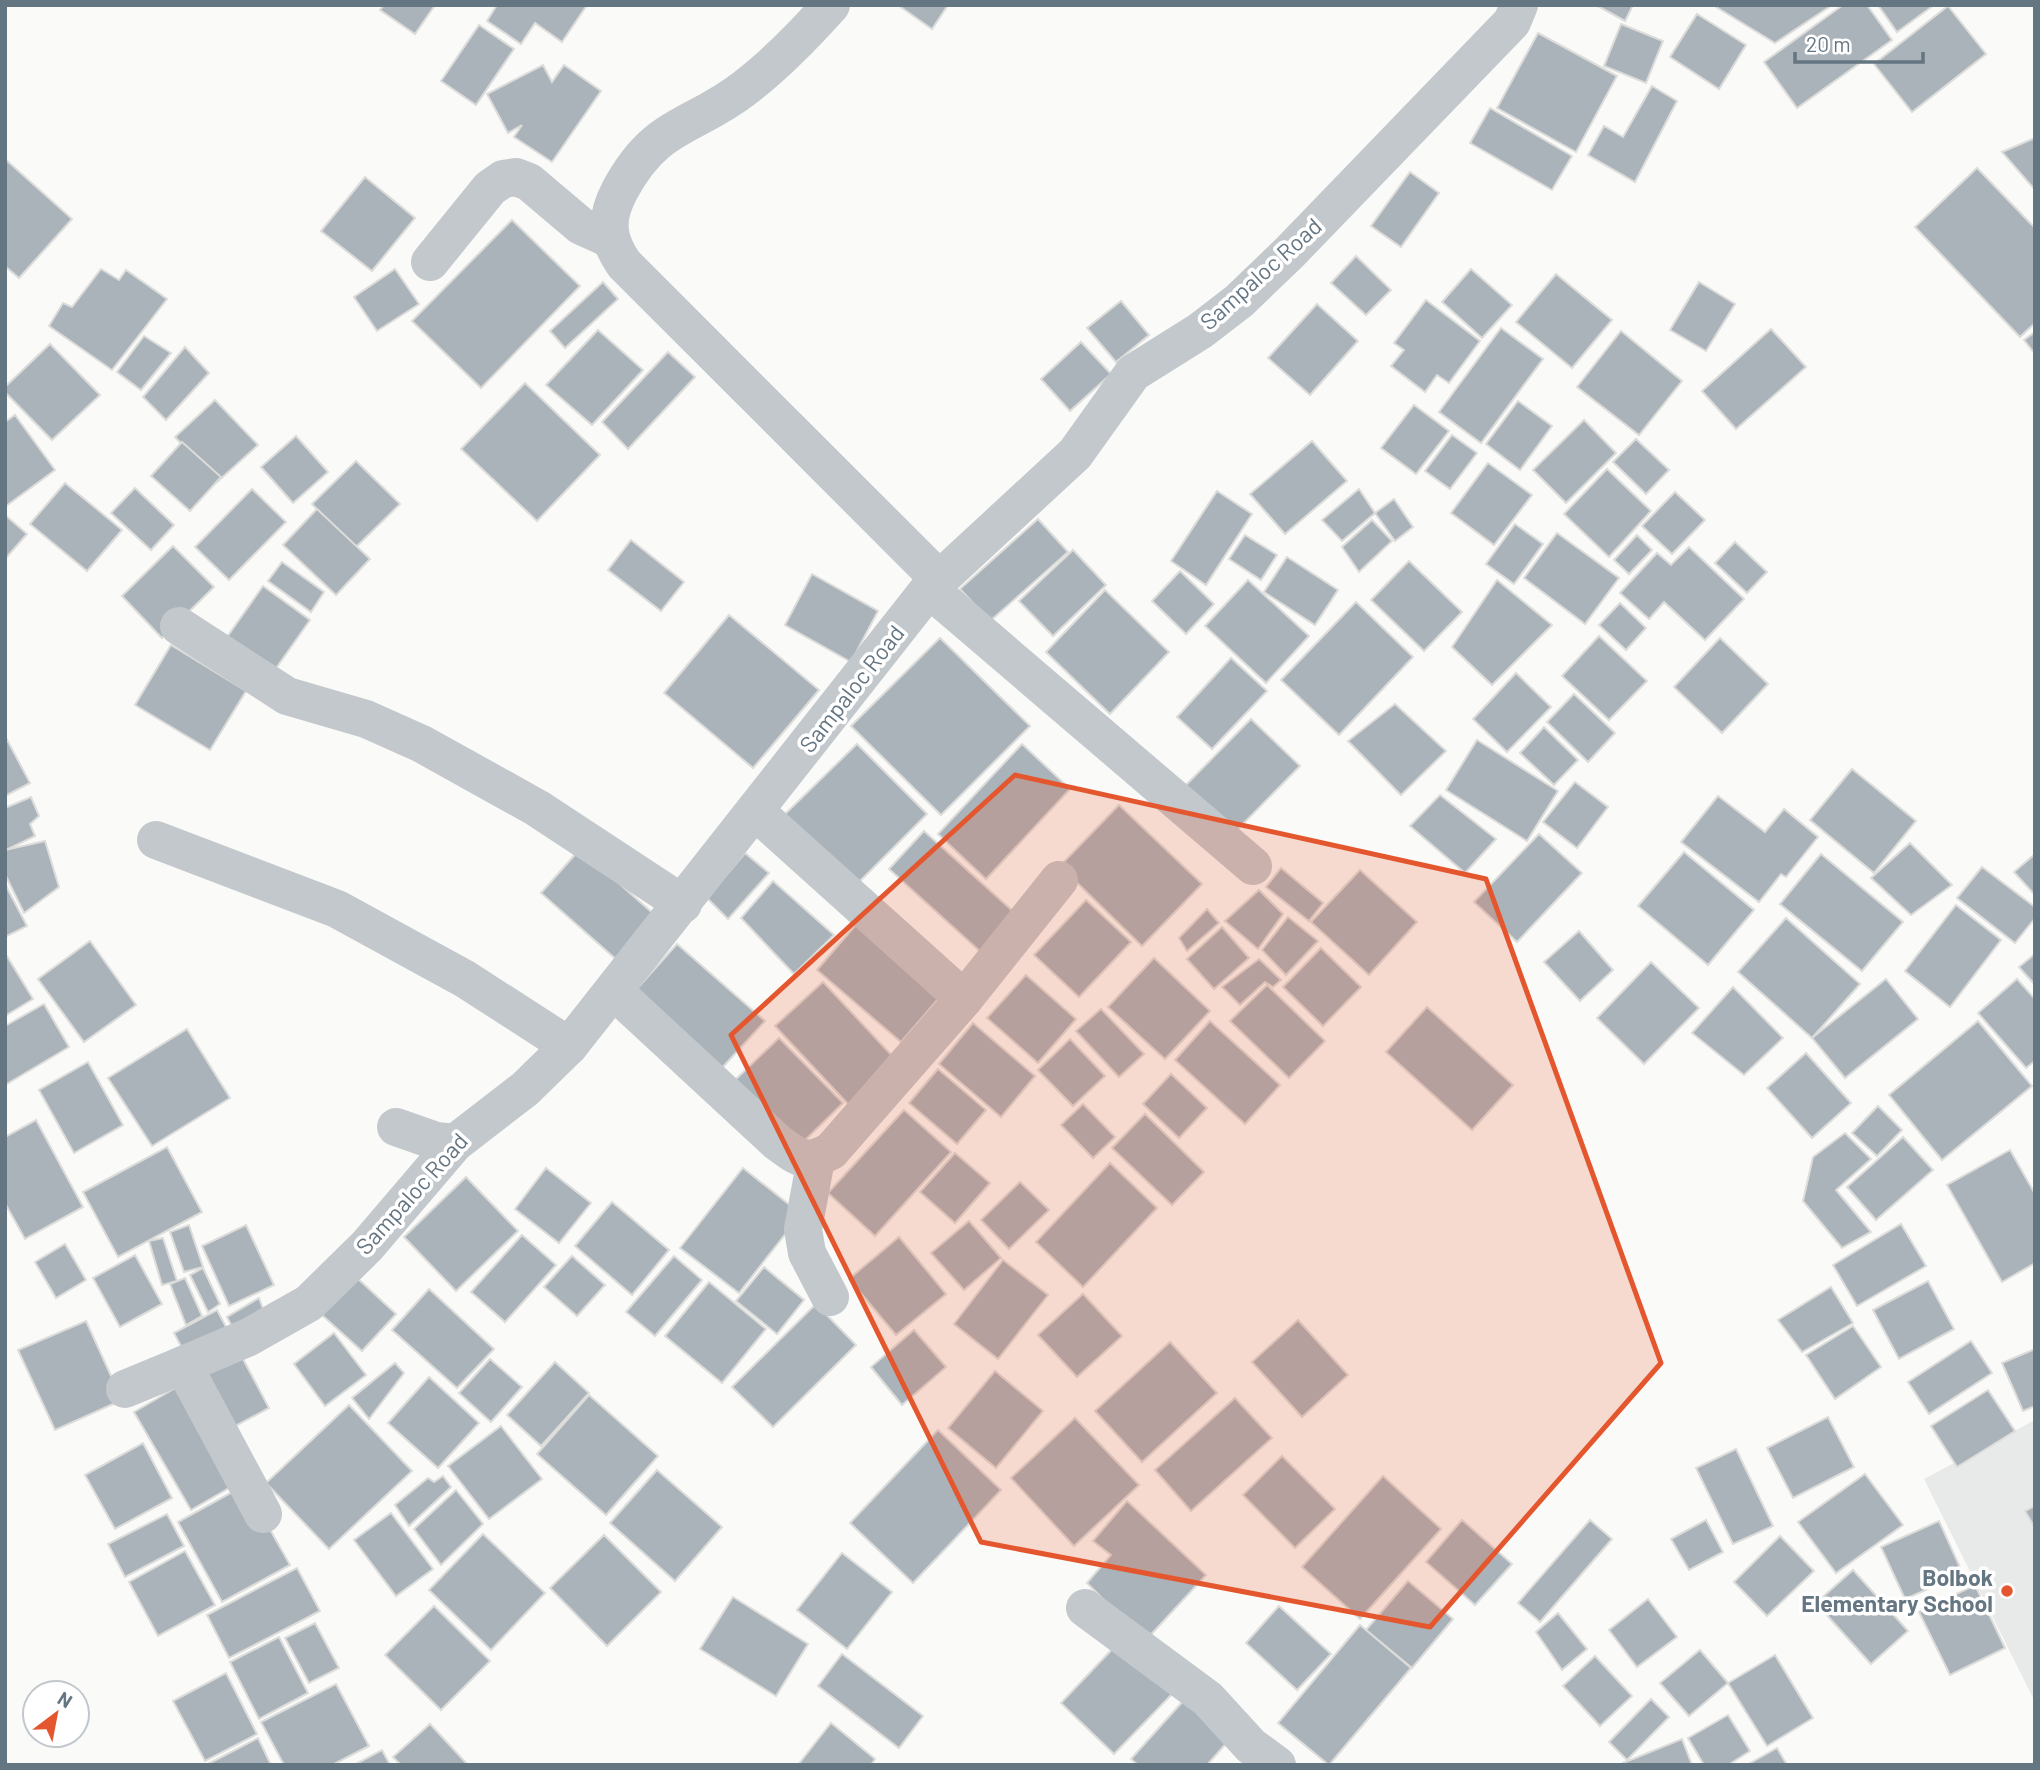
<svg xmlns="http://www.w3.org/2000/svg" width="2040" height="1770" viewBox="0 0 2040 1770" font-family="Barlow,sans-serif">
	<style>
		.built { fill: #e8e9e9 }
		.building { fill: #aab3b9; stroke: #dcdcda; stroke-width: 2 }
		.lines { fill: none; stroke-linecap: round; stroke-linejoin: round }
		.minor { stroke: #c3c8cc; stroke-width: 38 }
		.marked { fill: #e4572e; fill-opacity: 0.2; stroke: #e4572e; stroke-width: 5; stroke-linejoin: round }
		.poi-dot { fill: #e4572e; stroke: #fff; stroke-width: 2.5 }
		.labels { text-anchor: middle; stroke-width: 7; stroke-linejoin: round; paint-order: stroke }
		.street-label { font-size: 23px; fill: #657683; stroke: #fff }
		.poi-label { font-size: 23px; font-weight: bold; fill: #657683; stroke: #fff; text-anchor: end }
	</style>
	<rect width="100%" height="100%" fill="#fafaf8"/>
	<polygon class="built" points="2035,1420 2035,1702 1924,1479"/>
	<g class="building">
		<polygon points="384,5 435,5 415,34 380,10"/>
		<polygon points="497,5 587,5 562,42 535,23 521,44 487,21"/>
		<polygon points="898,5 948,5 932,29"/>
		<polygon points="1596,5 1633,5 1625,21"/>
		<polygon points="1713,5 1832,5 1775,43"/>
		<polygon points="1843,5 1867,5 1892,40 1797,108 1764,62"/>
		<polygon points="1878,5 1934,5 1897,32"/>
		<polygon points="1948,6 1986,54 1912,112 1874,64"/>
		<polygon points="1697,14 1746,45 1719,89 1670,57"/>
		<polygon points="1621,24 1663,41 1646,83 1604,66"/>
		<polygon points="479,25 514,49 476,105 441,81"/>
		<polygon points="1538,33 1617,76 1576,152 1497,108"/>
		<polygon points="543,65 552,82 564,65 601,91 552,162 514,137 522,125 508,133 487,94"/>
		<polygon points="1652,86 1677,101 1635,182 1588,155 1604,126 1623,137"/>
		<polygon points="1490,108 1572,156 1552,190 1470,143"/>
		<polygon points="2035,138 2035,190 2002,152"/>
		<polygon points="5,159 72,219 19,278 5,266"/>
		<polygon points="1977,168 2035,228 2035,323 2020,337 1915,227"/>
		<polygon points="1410,172 1439,193 1401,247 1371,226"/>
		<polygon points="365,177 415,218 372,271 321,231"/>
		<polygon points="512,220 580,286 481,388 412,321"/>
		<polygon points="1356,256 1391,290 1366,315 1331,283"/>
		<polygon points="101,269 119,280 126,270 167,299 112,370 49,326 63,303 72,307"/>
		<polygon points="395,269 419,304 377,331 354,297"/>
		<polygon points="1471,269 1512,305 1482,338 1442,302"/>
		<polygon points="1556,274 1612,320 1572,368 1516,322"/>
		<polygon points="603,282 618,299 565,348 550,331"/>
		<polygon points="1699,282 1735,304 1706,351 1670,330"/>
		<polygon points="1426,300 1480,341 1449,383 1437,375 1425,392 1391,366 1404,350 1394,343"/>
		<polygon points="1121,301 1149,335 1116,362 1087,328"/>
		<polygon points="1317,304 1358,341 1310,395 1268,358"/>
		<polygon points="1501,328 1543,359 1481,443 1439,412"/>
		<polygon points="1771,329 1806,367 1736,429 1702,391"/>
		<polygon points="598,330 643,370 592,425 546,385"/>
		<polygon points="1621,331 1682,381 1639,435 1577,387"/>
		<polygon points="2035,332 2035,354 2024,340"/>
		<polygon points="144,336 171,353 141,390 117,372"/>
		<polygon points="1081,342 1111,374 1070,411 1041,379"/>
		<polygon points="50,344 100,395 52,440 5,392 5,387"/>
		<polygon points="185,347 209,373 166,420 143,397"/>
		<polygon points="668,352 695,377 628,449 602,422"/>
		<polygon points="525,383 600,455 537,521 461,449"/>
		<polygon points="215,400 258,445 217,482 175,437"/>
		<polygon points="1518,401 1552,426 1520,470 1486,444"/>
		<polygon points="1414,405 1449,431 1416,474 1381,448"/>
		<polygon points="15,415 55,470 6,506 5,422"/>
		<polygon points="1584,420 1616,453 1566,503 1533,470"/>
		<polygon points="1452,435 1477,453 1450,489 1425,471"/>
		<polygon points="296,436 328,472 293,503 261,467"/>
		<polygon points="1636,439 1669,470 1646,494 1613,462"/>
		<polygon points="1312,441 1347,481 1285,534 1250,494"/>
		<polygon points="182,442 221,477 190,511 151,476"/>
		<polygon points="356,461 400,504 355,548 312,504"/>
		<polygon points="1488,463 1532,495 1494,545 1451,513"/>
		<polygon points="1607,469 1651,511 1609,557 1564,514"/>
		<polygon points="65,483 122,530 87,571 30,524"/>
		<polygon points="135,488 174,525 151,550 111,513"/>
		<polygon points="252,489 286,522 229,580 195,547"/>
		<polygon points="1359,489 1375,513 1342,541 1322,520"/>
		<polygon points="1217,491 1252,514 1206,585 1171,561"/>
		<polygon points="1675,492 1705,520 1672,554 1642,526"/>
		<polygon points="1394,499 1413,527 1395,541 1375,513"/>
		<polygon points="317,509 370,559 336,595 283,545"/>
		<polygon points="5,515 27,534 5,559"/>
		<polygon points="1038,519 1068,552 990,621 960,589"/>
		<polygon points="1372,520 1392,541 1359,572 1342,547"/>
		<polygon points="1515,524 1543,544 1514,584 1486,564"/>
		<polygon points="1557,533 1619,578 1585,624 1524,578"/>
		<polygon points="1245,535 1277,555 1261,580 1229,559"/>
		<polygon points="1637,535 1652,550 1629,574 1614,560"/>
		<polygon points="631,540 684,582 661,611 608,570"/>
		<polygon points="1735,542 1767,572 1747,593 1715,563"/>
		<polygon points="173,546 214,587 162,638 122,596"/>
		<polygon points="1689,547 1744,599 1705,640 1664,602 1649,619 1620,593 1657,553 1671,565"/>
		<polygon points="1073,550 1106,585 1053,636 1019,601"/>
		<polygon points="1287,557 1338,590 1315,625 1264,592"/>
		<polygon points="1409,561 1462,612 1424,651 1371,600"/>
		<polygon points="282,562 324,592 311,612 268,581"/>
		<polygon points="1180,571 1214,604 1186,634 1152,601"/>
		<polygon points="812,574 878,611 851,662 785,625"/>
		<polygon points="1248,580 1309,636 1266,683 1205,626"/>
		<polygon points="1497,580 1552,625 1492,685 1452,647"/>
		<polygon points="263,586 310,620 267,681 220,647"/>
		<polygon points="1105,590 1169,652 1110,714 1046,652"/>
		<polygon points="1356,602 1413,657 1339,735 1281,680"/>
		<polygon points="1620,603 1646,628 1626,650 1599,625"/>
		<polygon points="729,615 819,690 753,768 664,693"/>
		<polygon points="1599,636 1647,681 1609,720 1562,676"/>
		<polygon points="940,638 1030,726 941,815 851,726"/>
		<polygon points="1720,638 1768,684 1722,733 1674,687"/>
		<polygon points="171,645 246,691 210,750 135,705"/>
		<polygon points="1231,658 1267,691 1212,749 1177,717"/>
		<polygon points="1516,673 1551,707 1507,752 1473,719"/>
		<polygon points="1574,694 1615,733 1588,762 1547,722"/>
		<polygon points="1395,704 1446,751 1401,795 1348,741"/>
		<polygon points="1251,719 1300,766 1234,833 1185,786"/>
		<polygon points="1544,727 1578,760 1554,785 1520,753"/>
		<polygon points="5,736 30,783 5,796"/>
		<polygon points="1477,740 1558,791 1527,841 1446,790"/>
		<polygon points="857,744 927,814 850,891 779,820"/>
		<polygon points="1022,744 1070,789 986,879 938,834"/>
		<polygon points="1852,769 1916,821 1874,873 1810,820"/>
		<polygon points="1575,782 1608,807 1577,848 1543,822"/>
		<polygon points="1440,795 1496,839 1465,873 1410,826"/>
		<polygon points="1718,796 1765,832 1784,809 1818,837 1786,877 1781,874 1759,902 1681,842"/>
		<polygon points="31,797 39,816 30,824 35,836 6,850 5,808"/>
		<polygon points="1119,805 1202,884 1142,946 1060,866"/>
		<polygon points="924,831 1017,915 982,953 889,869"/>
		<polygon points="1539,834 1582,873 1517,942 1474,902"/>
		<polygon points="45,841 59,887 24,913 5,874 5,850"/>
		<polygon points="1910,843 1952,885 1911,915 1871,878"/>
		<polygon points="580,849 665,924 626,968 541,893"/>
		<polygon points="1684,852 1754,910 1708,965 1638,906"/>
		<polygon points="745,853 769,873 728,919 707,898"/>
		<polygon points="1821,854 1903,922 1862,971 1780,904"/>
		<polygon points="2035,854 2035,895 2014,872"/>
		<polygon points="1982,867 2035,907 2035,918 2015,943 1957,898"/>
		<polygon points="1281,868 1323,903 1309,921 1266,887"/>
		<polygon points="1360,870 1417,922 1369,975 1311,922"/>
		<polygon points="773,881 834,935 794,974 741,918"/>
		<polygon points="5,884 27,926 5,937"/>
		<polygon points="1259,890 1283,914 1258,949 1225,921"/>
		<polygon points="1086,900 1131,942 1079,997 1034,955"/>
		<polygon points="1956,905 2001,940 1950,1007 1905,971"/>
		<polygon points="1207,909 1219,923 1187,951 1179,938"/>
		<polygon points="1288,917 1318,941 1286,975 1262,950"/>
		<polygon points="1786,918 1860,984 1812,1038 1738,972"/>
		<polygon points="861,919 945,991 901,1042 817,970"/>
		<polygon points="1222,927 1249,958 1214,989 1187,959"/>
		<polygon points="1579,931 1613,970 1580,1001 1544,962"/>
		<polygon points="90,941 136,1005 84,1042 38,979"/>
		<polygon points="677,944 765,1021 721,1069 635,991"/>
		<polygon points="1321,948 1361,987 1323,1026 1283,987"/>
		<polygon points="5,953 33,999 5,1016"/>
		<polygon points="2035,954 2035,985 2019,967"/>
		<polygon points="1154,958 1210,1011 1165,1059 1108,1007"/>
		<polygon points="1259,959 1281,980 1273,987 1265,982 1240,1005 1222,987"/>
		<polygon points="1651,962 1699,1008 1644,1064 1597,1018"/>
		<polygon points="1026,975 1076,1019 1038,1063 987,1018"/>
		<polygon points="1886,979 1918,1019 1845,1078 1812,1038"/>
		<polygon points="2017,979 2035,999 2035,1061 2026,1068 1978,1013"/>
		<polygon points="823,982 896,1060 848,1104 775,1026"/>
		<polygon points="1267,985 1325,1041 1289,1078 1230,1021"/>
		<polygon points="1733,987 1783,1038 1744,1075 1692,1033"/>
		<polygon points="44,1004 69,1047 5,1085 5,1026"/>
		<polygon points="1427,1007 1513,1085 1472,1130 1386,1052"/>
		<polygon points="1101,1009 1144,1054 1119,1077 1076,1031"/>
		<polygon points="1210,1021 1280,1085 1245,1124 1175,1060"/>
		<polygon points="1978,1021 2032,1086 1942,1160 1889,1095"/>
		<polygon points="973,1023 1035,1076 1001,1117 939,1064"/>
		<polygon points="187,1029 230,1098 152,1146 108,1078"/>
		<polygon points="779,1038 843,1103 798,1147 734,1081"/>
		<polygon points="1070,1039 1105,1076 1073,1106 1038,1070"/>
		<polygon points="1806,1053 1851,1103 1812,1138 1767,1088"/>
		<polygon points="88,1062 123,1125 74,1153 39,1090"/>
		<polygon points="938,1069 986,1110 957,1144 909,1103"/>
		<polygon points="1171,1074 1207,1108 1179,1138 1143,1104"/>
		<polygon points="1083,1104 1115,1137 1093,1158 1061,1125"/>
		<polygon points="1878,1106 1902,1130 1877,1156 1852,1133"/>
		<polygon points="904,1110 951,1152 875,1236 828,1193"/>
		<polygon points="1145,1114 1204,1172 1172,1205 1112,1148"/>
		<polygon points="36,1120 83,1207 25,1239 5,1203 5,1137"/>
		<polygon points="1845,1133 1871,1159 1836,1190 1871,1232 1842,1248 1803,1201 1813,1157"/>
		<polygon points="1903,1137 1933,1170 1876,1220 1847,1187"/>
		<polygon points="167,1147 202,1212 118,1257 83,1192"/>
		<polygon points="2010,1150 2035,1194 2035,1263 2002,1282 1947,1185"/>
		<polygon points="955,1153 990,1183 955,1223 920,1192"/>
		<polygon points="1110,1163 1157,1208 1083,1287 1036,1242"/>
		<polygon points="546,1168 591,1203 559,1243 515,1209"/>
		<polygon points="743,1168 801,1214 739,1293 680,1248"/>
		<polygon points="466,1177 518,1231 456,1291 404,1237"/>
		<polygon points="1020,1182 1049,1210 1009,1249 981,1220"/>
		<polygon points="612,1202 669,1250 632,1295 575,1246"/>
		<polygon points="969,1221 1001,1258 964,1290 931,1253"/>
		<polygon points="1901,1224 1926,1266 1857,1306 1833,1265"/>
		<polygon points="189,1225 203,1267 184,1272 170,1232"/>
		<polygon points="246,1225 274,1285 229,1306 202,1246"/>
		<polygon points="522,1235 556,1265 505,1322 471,1292"/>
		<polygon points="899,1237 946,1294 896,1335 849,1279"/>
		<polygon points="163,1238 177,1281 162,1285 149,1241"/>
		<polygon points="65,1244 86,1280 56,1298 35,1262"/>
		<polygon points="135,1255 162,1304 120,1327 93,1278"/>
		<polygon points="572,1256 605,1285 577,1316 544,1287"/>
		<polygon points="674,1256 702,1280 655,1336 626,1312"/>
		<polygon points="1003,1260 1048,1295 998,1359 954,1324"/>
		<polygon points="764,1267 804,1300 777,1334 736,1301"/>
		<polygon points="203,1268 220,1304 208,1312 190,1275"/>
		<polygon points="356,1277 396,1314 362,1351 322,1315"/>
		<polygon points="185,1278 202,1316 186,1325 170,1284"/>
		<polygon points="1928,1281 1954,1329 1899,1359 1873,1310"/>
		<polygon points="709,1282 766,1329 722,1383 665,1336"/>
		<polygon points="1831,1287 1853,1323 1802,1352 1778,1320"/>
		<polygon points="429,1289 494,1349 457,1388 392,1330"/>
		<polygon points="1083,1294 1122,1336 1077,1377 1038,1335"/>
		<polygon points="259,1298 266,1317 242,1346 227,1317"/>
		<polygon points="816,1304 856,1345 773,1427 732,1387"/>
		<polygon points="217,1310 269,1408 226,1431 174,1333"/>
		<polygon points="1298,1320 1348,1375 1302,1417 1252,1362"/>
		<polygon points="86,1321 122,1400 55,1430 18,1350"/>
		<polygon points="1853,1326 1881,1367 1835,1399 1806,1355"/>
		<polygon points="914,1330 946,1367 902,1405 871,1367"/>
		<polygon points="334,1333 366,1375 325,1406 294,1364"/>
		<polygon points="1971,1341 1992,1373 1929,1414 1908,1382"/>
		<polygon points="1170,1342 1217,1393 1142,1462 1095,1411"/>
		<polygon points="2035,1349 2035,1406 2023,1411 2002,1363"/>
		<polygon points="490,1359 522,1387 491,1422 459,1393"/>
		<polygon points="555,1362 589,1393 541,1446 507,1415"/>
		<polygon points="395,1363 404,1373 369,1419 352,1398"/>
		<polygon points="995,1371 1043,1411 996,1468 948,1428"/>
		<polygon points="429,1377 479,1423 438,1468 388,1423"/>
		<polygon points="184,1383 241,1481 191,1510 134,1412"/>
		<polygon points="1988,1390 2015,1431 1957,1467 1931,1426"/>
		<polygon points="589,1395 658,1456 606,1515 537,1454"/>
		<polygon points="1235,1398 1272,1438 1191,1511 1155,1470"/>
		<polygon points="349,1405 412,1471 329,1549 266,1483"/>
		<polygon points="1828,1417 1854,1467 1793,1498 1767,1448"/>
		<polygon points="1075,1418 1139,1485 1074,1546 1011,1478"/>
		<polygon points="501,1426 542,1479 489,1519 448,1466"/>
		<polygon points="938,1430 1001,1490 913,1583 850,1523"/>
		<polygon points="143,1443 172,1498 115,1529 85,1475"/>
		<polygon points="1736,1449 1773,1526 1733,1544 1696,1468"/>
		<polygon points="1282,1456 1335,1509 1295,1548 1243,1495"/>
		<polygon points="657,1470 722,1527 675,1581 610,1523"/>
		<polygon points="1865,1474 1903,1525 1836,1573 1798,1522"/>
		<polygon points="443,1476 451,1487 409,1526 395,1505 428,1478 434,1482"/>
		<polygon points="1383,1476 1441,1529 1360,1619 1302,1567"/>
		<polygon points="245,1485 290,1565 222,1602 178,1522"/>
		<polygon points="456,1490 483,1524 441,1565 414,1529"/>
		<polygon points="1127,1501 1206,1575 1145,1641 1087,1583 1111,1555 1093,1541"/>
		<polygon points="2035,1506 2035,1528 2025,1511"/>
		<polygon points="391,1513 433,1569 396,1596 354,1540"/>
		<polygon points="167,1514 184,1546 125,1577 108,1544"/>
		<polygon points="1462,1520 1512,1564 1475,1605 1426,1562"/>
		<polygon points="1590,1520 1612,1539 1540,1622 1518,1603"/>
		<polygon points="1706,1520 1723,1552 1689,1570 1671,1539"/>
		<polygon points="1939,1521 1963,1574 1905,1599 1881,1547"/>
		<polygon points="483,1534 545,1593 491,1650 429,1590"/>
		<polygon points="604,1535 661,1592 607,1646 550,1588"/>
		<polygon points="1780,1536 1814,1571 1767,1616 1734,1582"/>
		<polygon points="185,1551 215,1605 158,1636 129,1582"/>
		<polygon points="842,1553 892,1592 847,1649 797,1610"/>
		<polygon points="297,1568 320,1611 229,1658 207,1615"/>
		<polygon points="1853,1570 1908,1631 1871,1664 1816,1603"/>
		<polygon points="1408,1581 1453,1619 1412,1668 1366,1630"/>
		<polygon points="1975,1585 2005,1648 1950,1675 1919,1612"/>
		<polygon points="733,1597 808,1644 776,1696 700,1649"/>
		<polygon points="1648,1599 1677,1637 1637,1667 1609,1630"/>
		<polygon points="434,1606 490,1661 441,1710 385,1655"/>
		<polygon points="1279,1606 1331,1654 1297,1690 1246,1643"/>
		<polygon points="1558,1613 1587,1649 1562,1670 1536,1632"/>
		<polygon points="315,1623 339,1668 309,1683 285,1638"/>
		<polygon points="1360,1625 1411,1668 1329,1765 1278,1723"/>
		<polygon points="279,1637 308,1693 259,1719 230,1662"/>
		<polygon points="1120,1641 1174,1692 1114,1754 1061,1703"/>
		<polygon points="1700,1650 1728,1683 1689,1716 1660,1683"/>
		<polygon points="842,1654 923,1716 899,1748 818,1686"/>
		<polygon points="1775,1655 1813,1718 1767,1746 1728,1683"/>
		<polygon points="1595,1656 1632,1696 1600,1726 1563,1686"/>
		<polygon points="226,1673 257,1734 205,1761 173,1701"/>
		<polygon points="336,1684 369,1746 332,1765 284,1765 261,1722"/>
		<polygon points="1185,1699 1230,1739 1207,1765 1138,1765 1131,1759"/>
		<polygon points="1651,1699 1669,1717 1627,1760 1609,1742"/>
		<polygon points="1728,1715 1750,1751 1728,1765 1704,1765 1688,1738"/>
		<polygon points="831,1723 875,1759 871,1765 798,1765"/>
		<polygon points="430,1724 468,1765 401,1765 393,1757"/>
		<polygon points="258,1738 271,1765 206,1765"/>
		<polygon points="1682,1739 1692,1765 1623,1765 1623,1763"/>
		<polygon points="1777,1748 1787,1765 1747,1765"/>
		<polygon points="382,1750 390,1765 354,1765"/>
	</g>
	<g class="lines">
		<g class="minor">
			<path d="M831 5C805 34 777 63 746 87 693 129 657 121 620 190 605 218 606 238 624 264L939 579"/>
			<polyline points="430,262 490,188 503,179 516,177 529,182 581,226 610,239"/>
			<polyline points="929,589 1253,866"/>
			<polyline points="179,626 287,696 366,719 422,744 537,808 683,904"/>
			<polyline points="156,840 337,909 465,979 569,1046"/>
			<path d="M615 992 777 1142C799 1158 805 1165 831 1151L964 999 756 812"/>
			<polyline points="964,999 1059,880"/>
			<polyline points="396,1127 436,1141 455,1143"/>
			<polyline points="816,1159 803,1229 807,1253 830,1297"/>
			<polyline points="183,1365 249,1337 309,1303 367,1246 455,1143 525,1089 569,1046 929,589 1075,454 1133,373 1200,331 1239,301 1290,252 1512,22 1519,5"/>
			<polyline points="125,1389 183,1365 263,1514"/>
			<polyline points="1085,1608 1208,1699 1251,1746 1277,1765"/>
		</g>
	</g>
	<path class="marked" d="M1015 775 1486 879 1661 1363 1430 1627 981 1542 731 1035Z"/>
	<circle class="poi-dot" cx="2007" cy="1591" r="7"/>
	<g class="labels">
		<g class="street-label">
			<text transform="translate(1261 274) rotate(-42)" y="8">Sampaloc Road</text>
			<text transform="translate(852 689) rotate(-52)" y="8">Sampaloc Road</text>
			<text transform="translate(412 1194) rotate(-48)" y="8">Sampaloc Road</text>
		</g>
		<g class="poi-label">
			<text x="1993" y="1586">Bolbok<tspan x="1993" dy="26">Elementary School</tspan></text>
		</g>
	</g>
	<rect width="2040" height="1770" fill="none" stroke="#657683" stroke-width="14"/>
	<g transform="translate(56 1714) rotate(32)"><circle r="33" fill="#ffffff" stroke="#c1c8cd" stroke-width="2"/>
	<path d="M0-5L12 26L0 18L-12 26Z" fill="#e4572e"/>
	<text y="-10" font-size="19" font-weight="bold" text-anchor="middle" fill="#657683">N</text>
	</g>
	<path d="M1795 52v10h128v-10" fill="none" stroke="#657683" stroke-width="3.5"/>
	<text x="1806" y="52" font-size="21" fill="#657683" stroke="#ffffff" stroke-width="5" paint-order="stroke">20 m</text>
</svg>
